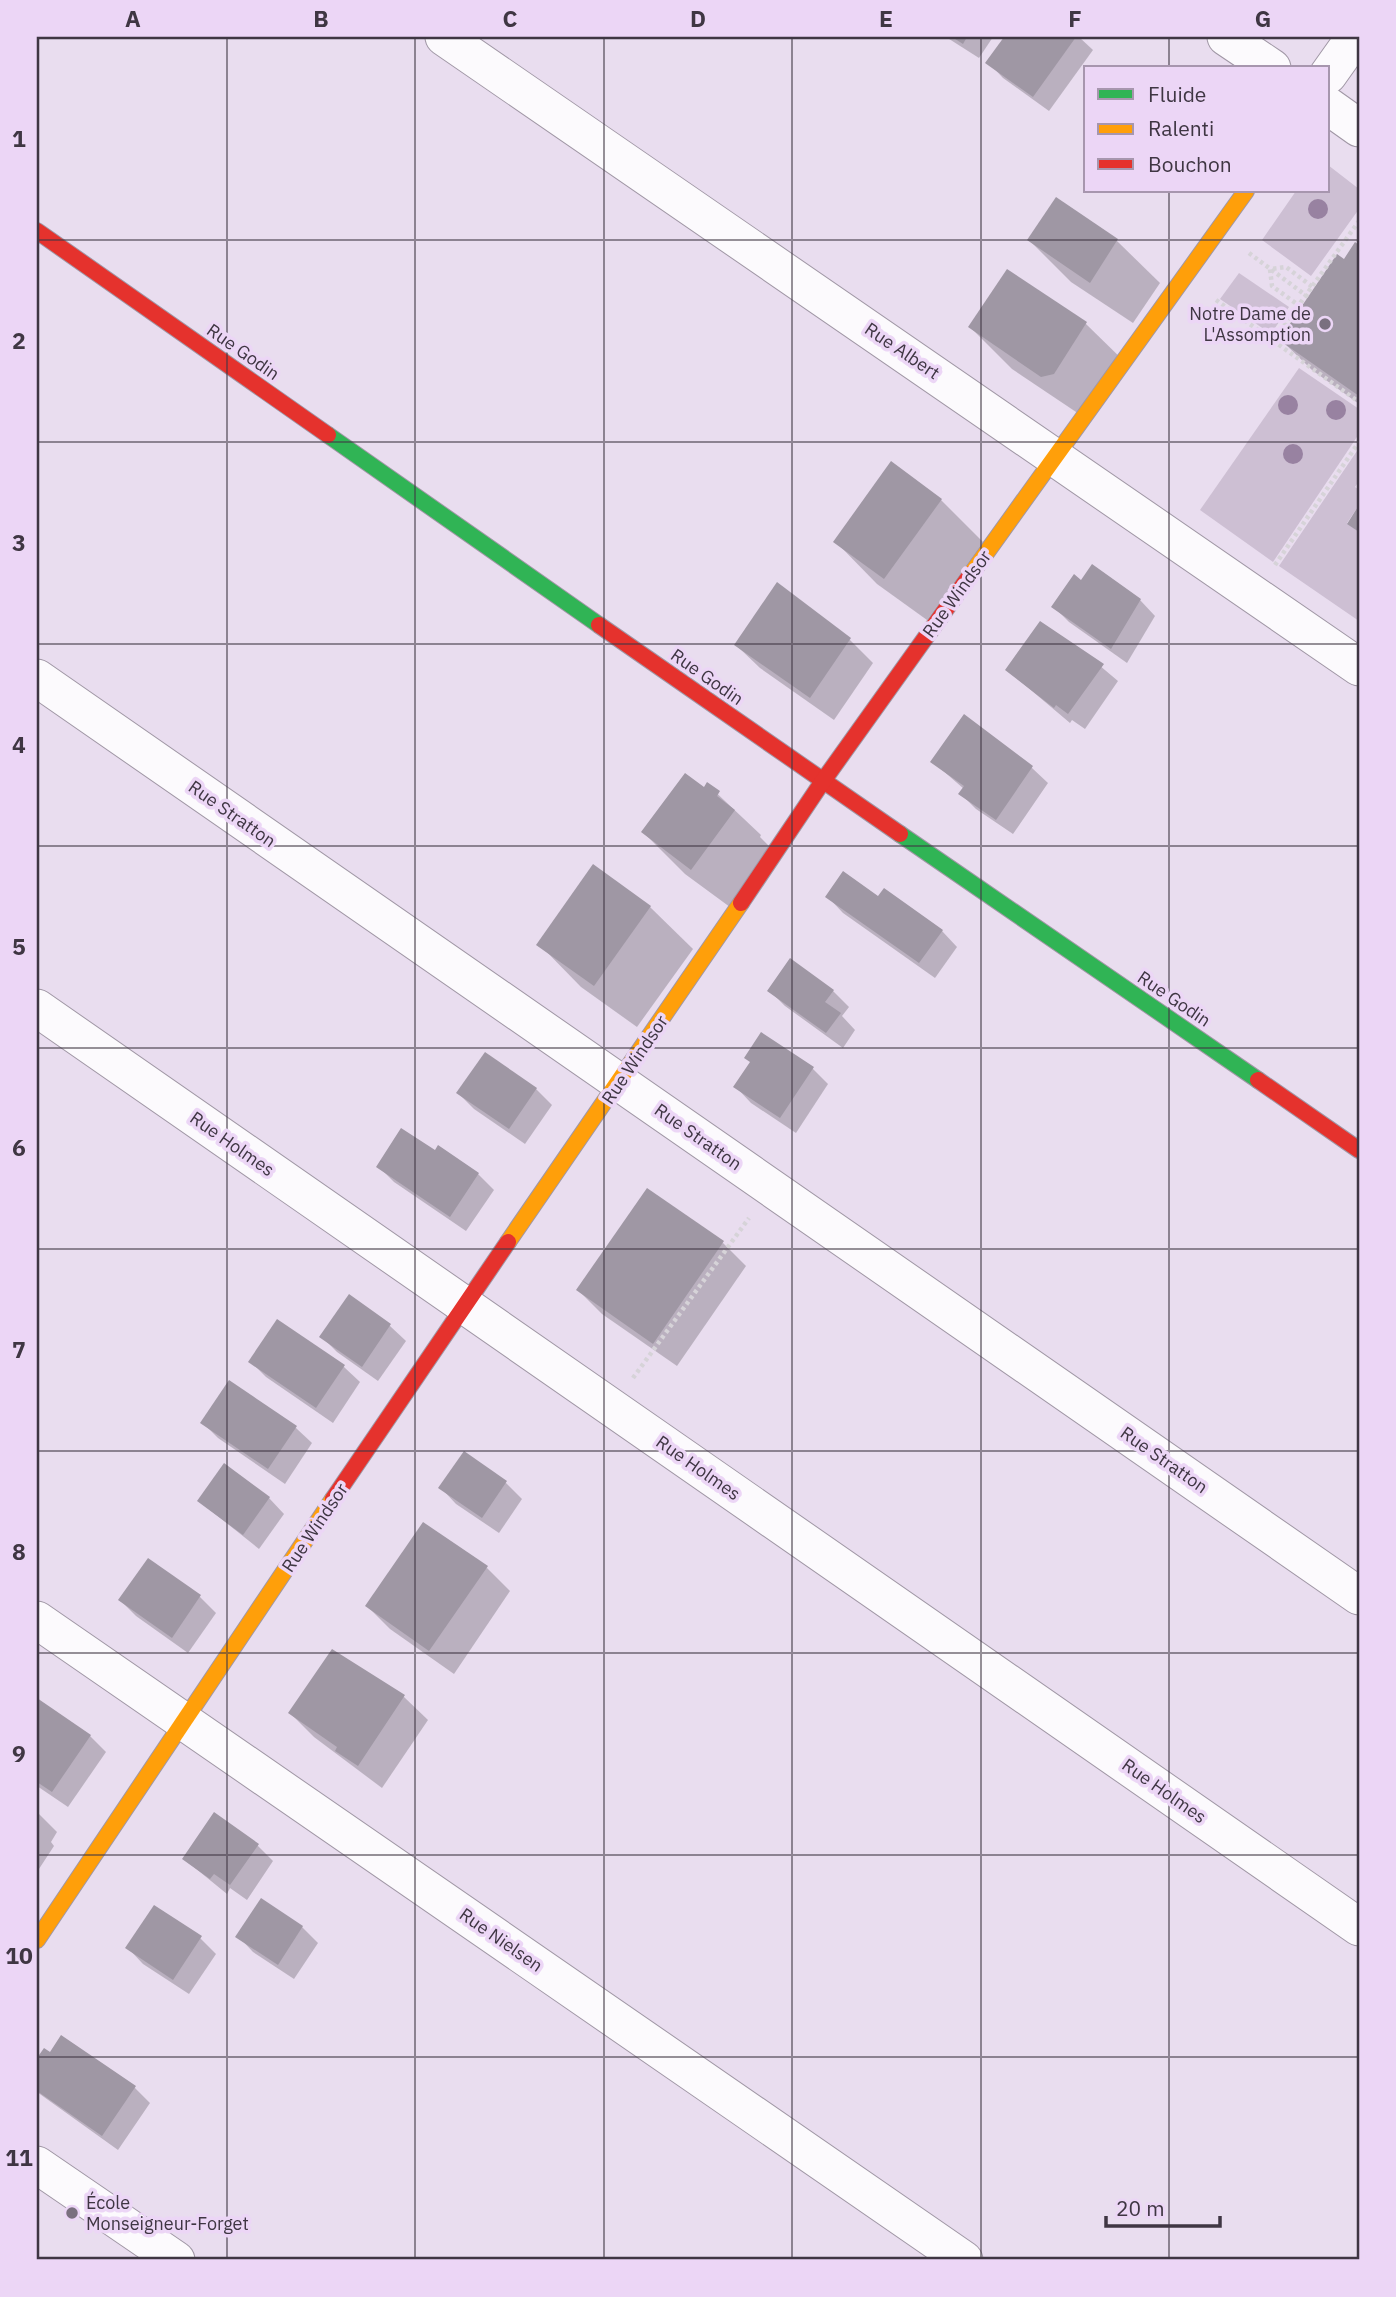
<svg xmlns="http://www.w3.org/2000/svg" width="1396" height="2297" viewBox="0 0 1396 2297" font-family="'IBM Plex Sans',sans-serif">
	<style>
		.green { fill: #cdbfd3 }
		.shadow { fill: #0003 }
		.building { fill: #9f97a4 }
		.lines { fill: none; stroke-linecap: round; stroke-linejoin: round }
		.street-casing { stroke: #a097a5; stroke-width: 39 }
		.fast-casing { stroke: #a097a5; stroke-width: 18 }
		.slow-casing { stroke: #a097a5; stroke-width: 18 }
		.jam-casing { stroke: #a097a5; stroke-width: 18 }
		.path { stroke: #d6d3d8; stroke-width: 4.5; stroke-dasharray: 3.5 3.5; stroke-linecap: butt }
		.street { stroke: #fcfafd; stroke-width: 37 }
		.fast { stroke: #30b455; stroke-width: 16 }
		.slow { stroke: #ff9f0a; stroke-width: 16 }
		.jam { stroke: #e5322d; stroke-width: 16 }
		.tree { fill: #9882a1 }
		.grid { fill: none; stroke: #3f3643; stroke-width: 2; stroke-opacity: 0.55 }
		.poi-dot { fill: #7a707f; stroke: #ecd6f6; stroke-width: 2.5 }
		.labels { text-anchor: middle; stroke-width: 7; stroke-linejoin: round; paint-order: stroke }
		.poi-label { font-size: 18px; fill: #3f3643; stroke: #ecd6f6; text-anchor: end }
		.street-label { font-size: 18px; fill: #3f3643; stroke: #ecd6f6 }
		.neatline { fill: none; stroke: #3f3643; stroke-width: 2.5 }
		.grid-label { font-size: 23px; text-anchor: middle; font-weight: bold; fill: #3f3643 }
	</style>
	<rect width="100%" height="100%" fill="#e9ddef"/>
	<g class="green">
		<polygon points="1328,165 1359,189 1359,209 1311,276 1262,240 1296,191 1328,191"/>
		<polygon points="1239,273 1289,307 1271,334 1220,299"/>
		<polygon points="1299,368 1359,409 1359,434 1273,562 1200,510"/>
		<polygon points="1359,448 1359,481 1355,487 1359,490 1359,505 1347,523 1359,532 1359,621 1279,566"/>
	</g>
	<g class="shadow">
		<polygon points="946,37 993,37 979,58"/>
		<polygon points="1006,37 1079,37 1093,50 1049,111 1003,78 988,62"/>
		<polygon points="1056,199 1117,241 1160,283 1133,323 1071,282 1029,240"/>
		<polygon points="1356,245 1359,247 1359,404 1312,370 1281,340"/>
		<polygon points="1007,271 1086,324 1129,366 1085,418 1012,369 970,327"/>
		<polygon points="941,500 983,542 927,620 877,584 835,541"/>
		<polygon points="1140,600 1155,616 1127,663 1069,622 1053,606"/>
		<polygon points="850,640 873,663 834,720 760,668 736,645"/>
		<polygon points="1074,644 1118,681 1085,729 1072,720 1070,723 1007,670"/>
		<polygon points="964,717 1032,768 1048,783 1013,834 976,809 961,794 964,789 933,762"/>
		<polygon points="708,785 761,835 760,837 776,853 734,910 685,874 643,832"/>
		<polygon points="593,867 650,907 693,949 637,1027 581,987 539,944"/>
		<polygon points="828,897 879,899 942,931 957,947 935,978 843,913"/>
		<polygon points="770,991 833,991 849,1007 842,1016 855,1030 843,1048 785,1006"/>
		<polygon points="812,1068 828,1084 796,1133 751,1103 736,1087"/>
		<polygon points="536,1089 552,1105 525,1144 474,1109 458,1093"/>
		<polygon points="435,1152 478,1174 494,1190 466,1231 394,1182 378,1166"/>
		<polygon points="723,1243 746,1266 677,1366 602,1314 578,1290"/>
		<polygon points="349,1297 390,1326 406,1341 378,1381 337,1352 321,1336"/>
		<polygon points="277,1321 344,1367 360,1382 333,1423 266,1377 250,1361"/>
		<polygon points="202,1422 296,1428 312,1443 285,1484 218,1438"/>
		<polygon points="465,1453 506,1483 522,1499 499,1533 456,1504 441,1488"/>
		<polygon points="269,1498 284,1514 259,1549 199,1501"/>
		<polygon points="148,1561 200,1597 216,1613 188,1653 136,1616 120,1600"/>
		<polygon points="487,1568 510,1591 454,1674 390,1629 367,1606"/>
		<polygon points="332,1651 404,1697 428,1720 382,1788 314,1737 290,1713"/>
		<polygon points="37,1700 90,1736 106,1752 68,1807 37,1786"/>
		<polygon points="37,1812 57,1832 51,1842 54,1846 37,1872"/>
		<polygon points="257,1845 273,1861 247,1900 230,1888 227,1894 184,1859"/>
		<polygon points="262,1900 302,1927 318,1943 294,1979 253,1952 238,1936"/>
		<polygon points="200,1938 216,1954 189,1994 143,1964 128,1948"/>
		<polygon points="45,2050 135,2088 150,2103 118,2150 37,2092 37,2074 40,2069 37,2061"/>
	</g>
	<g class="building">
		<polygon points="952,37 967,37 963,44"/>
		<polygon points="1004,37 1076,37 1033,97 985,63"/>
		<polygon points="1056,197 1118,239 1090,283 1027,240"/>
		<polygon points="1355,242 1359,245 1359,396 1279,340 1337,254 1344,259"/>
		<polygon points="1007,269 1087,322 1054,374 1041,377 968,327"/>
		<polygon points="891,461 942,499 884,579 833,542"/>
		<polygon points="1359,505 1359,532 1347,524"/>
		<polygon points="1092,564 1141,599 1111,649 1051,607 1074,574 1081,580"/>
		<polygon points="777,582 851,638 810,698 734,645"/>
		<polygon points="1040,621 1104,664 1068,714 1056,705 1054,708 1005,670"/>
		<polygon points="964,714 1033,766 996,820 958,794 964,786 930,762"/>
		<polygon points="685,773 704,787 707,782 720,791 717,796 735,810 691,870 641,832"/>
		<polygon points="593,864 651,906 594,986 536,945"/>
		<polygon points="843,871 878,896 884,888 943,930 919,963 825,897"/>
		<polygon points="790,958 834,990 825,1002 841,1013 826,1033 767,991"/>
		<polygon points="761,1032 814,1067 780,1118 733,1087 750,1062 744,1058"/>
		<polygon points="485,1052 537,1088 509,1129 456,1093"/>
		<polygon points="401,1128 435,1150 438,1145 479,1173 450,1217 376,1167"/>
		<polygon points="647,1188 724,1241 653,1344 576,1290"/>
		<polygon points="349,1294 391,1324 362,1367 319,1337"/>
		<polygon points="277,1319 345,1365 316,1408 248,1362"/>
		<polygon points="229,1380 297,1426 268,1469 200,1423"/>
		<polygon points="464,1451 507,1481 482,1518 438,1488"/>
		<polygon points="224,1463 270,1497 243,1535 197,1501"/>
		<polygon points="423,1522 488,1566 429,1651 365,1606"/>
		<polygon points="148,1558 201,1595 172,1638 118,1600"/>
		<polygon points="332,1649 405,1695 358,1766 335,1751 337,1747 288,1713"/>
		<polygon points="37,1698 91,1735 52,1792 37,1782"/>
		<polygon points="214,1812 259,1844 230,1885 214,1874 210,1879 182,1859"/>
		<polygon points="261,1898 303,1926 278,1965 235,1937"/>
		<polygon points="154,1905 202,1936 173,1980 125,1948"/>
		<polygon points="61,2035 136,2086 102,2136 37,2091 37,2058 44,2048 50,2052"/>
	</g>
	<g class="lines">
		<g class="street-casing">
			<g id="street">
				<polyline points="444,37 1359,667"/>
				<polyline points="1226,37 1272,68"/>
				<polyline points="1328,75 1355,37"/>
				<polyline points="1328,106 1359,128"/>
				<polyline points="37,678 1359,1596"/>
				<polyline points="37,1008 1359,1927"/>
				<polyline points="37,1620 964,2260"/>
				<polyline points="37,2165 176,2260"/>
			</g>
		</g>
		<g class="fast-casing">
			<g id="fast">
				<polyline points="328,435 599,625"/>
				<polyline points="900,834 1258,1080"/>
			</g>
		</g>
		<g class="slow-casing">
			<g id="slow">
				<polyline points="971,574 1246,191"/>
				<polyline points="508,1242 741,903"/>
				<polyline points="37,1940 333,1499"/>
			</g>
		</g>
		<g class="jam-casing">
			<g id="jam">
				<polyline points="37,231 328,435"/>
				<polyline points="599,625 900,834"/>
				<polyline points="741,903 823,781 971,574"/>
				<polyline points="1258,1080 1359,1150"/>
				<polyline points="333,1499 508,1242"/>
			</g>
		</g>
		<g class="path">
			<polyline points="1249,253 1308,297"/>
			<polyline points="1216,300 1359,402"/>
			<polyline points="1301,307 1272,286 1270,269 1286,267 1314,288"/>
			<polyline points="1276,337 1359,221"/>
			<polyline points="1275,565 1359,442"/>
			<polyline points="633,1378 749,1218"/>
		</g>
		<use href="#street" class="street"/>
		<use href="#fast" class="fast"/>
		<use href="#slow" class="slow"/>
		<use href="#jam" class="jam"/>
	</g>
	<g class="tree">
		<circle cx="1318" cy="209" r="10"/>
		<circle cx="1288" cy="405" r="10"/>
		<circle cx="1336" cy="410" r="10"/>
		<circle cx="1293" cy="454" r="10"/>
	</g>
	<path class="grid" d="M227 37V2260M415 37V2260M604 37V2260M792 37V2260M981 37V2260M1169 37V68M1169 191V2260M37 240H1359M37 442H1359M37 644H1359M37 846H1359M37 1048H1359M37 1249H1359M37 1451H1359M37 1653H1359M37 1855H1359M37 2057H1359"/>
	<g class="poi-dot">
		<circle cx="1325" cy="324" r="7"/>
		<circle cx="72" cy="2213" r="7"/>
	</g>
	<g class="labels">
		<g class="poi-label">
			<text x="1311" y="320">Notre Dame de<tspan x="1311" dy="21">L'Assomption</tspan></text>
			<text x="86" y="2209" text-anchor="start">École<tspan x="86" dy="21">Monseigneur-Forget</tspan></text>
		</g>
		<g class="street-label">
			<text transform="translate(902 351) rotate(34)" y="6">Rue Albert</text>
			<text transform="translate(243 352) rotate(35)" y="6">Rue Godin</text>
			<text transform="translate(957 594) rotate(-54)" y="6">Rue Windsor</text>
			<text transform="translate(707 677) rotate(35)" y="6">Rue Godin</text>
			<text transform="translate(232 814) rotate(35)" y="6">Rue Stratton</text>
			<text transform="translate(1174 999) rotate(34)" y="6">Rue Godin</text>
			<text transform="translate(635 1060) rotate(-56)" y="6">Rue Windsor</text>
			<text transform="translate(698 1137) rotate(35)" y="6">Rue Stratton</text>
			<text transform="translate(232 1144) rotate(35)" y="6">Rue Holmes</text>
			<text transform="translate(1164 1460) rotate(35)" y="6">Rue Stratton</text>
			<text transform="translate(698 1468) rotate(35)" y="6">Rue Holmes</text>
			<text transform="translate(315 1528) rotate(-56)" y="6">Rue Windsor</text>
			<text transform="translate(1164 1791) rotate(35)" y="6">Rue Holmes</text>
			<text transform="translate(501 1940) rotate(35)" y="6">Rue Nielsen</text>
		</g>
	</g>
	<rect width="1396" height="2297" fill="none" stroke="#ecd6f6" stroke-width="77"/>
	<rect x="1084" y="66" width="245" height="126" fill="#ecd6f6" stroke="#a796ae" stroke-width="2"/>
	<rect x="1098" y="89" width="35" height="10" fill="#30b455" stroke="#a796ae" stroke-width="2"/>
	<text x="1148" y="102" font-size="21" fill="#3f3643">Fluide</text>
	<rect x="1098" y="124" width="35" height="10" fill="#ff9f0a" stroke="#a796ae" stroke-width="2"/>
	<text x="1148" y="136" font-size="21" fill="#3f3643">Ralenti</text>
	<rect x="1098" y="159" width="35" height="10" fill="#e5322d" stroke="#a796ae" stroke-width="2"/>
	<text x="1148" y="172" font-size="21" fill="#3f3643">Bouchon</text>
	<path d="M1106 2216v10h114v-10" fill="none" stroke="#3f3643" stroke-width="3.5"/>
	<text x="1116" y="2216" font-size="21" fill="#3f3643" stroke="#ecd6f6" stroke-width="5" paint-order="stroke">20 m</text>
	<rect x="38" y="38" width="1320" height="2220" class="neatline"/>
	<g class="grid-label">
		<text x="133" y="27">A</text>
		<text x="321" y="27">B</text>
		<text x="510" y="27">C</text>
		<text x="698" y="27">D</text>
		<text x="886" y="27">E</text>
		<text x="1075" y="27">F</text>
		<text x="1263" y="27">G</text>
		<text x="19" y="147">1</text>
		<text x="19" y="349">2</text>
		<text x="19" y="551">3</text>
		<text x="19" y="753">4</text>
		<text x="19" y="955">5</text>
		<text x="19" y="1156">6</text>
		<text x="19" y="1358">7</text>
		<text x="19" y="1560">8</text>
		<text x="19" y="1762">9</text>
		<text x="19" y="1964">10</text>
		<text x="19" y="2166">11</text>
	</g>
</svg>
